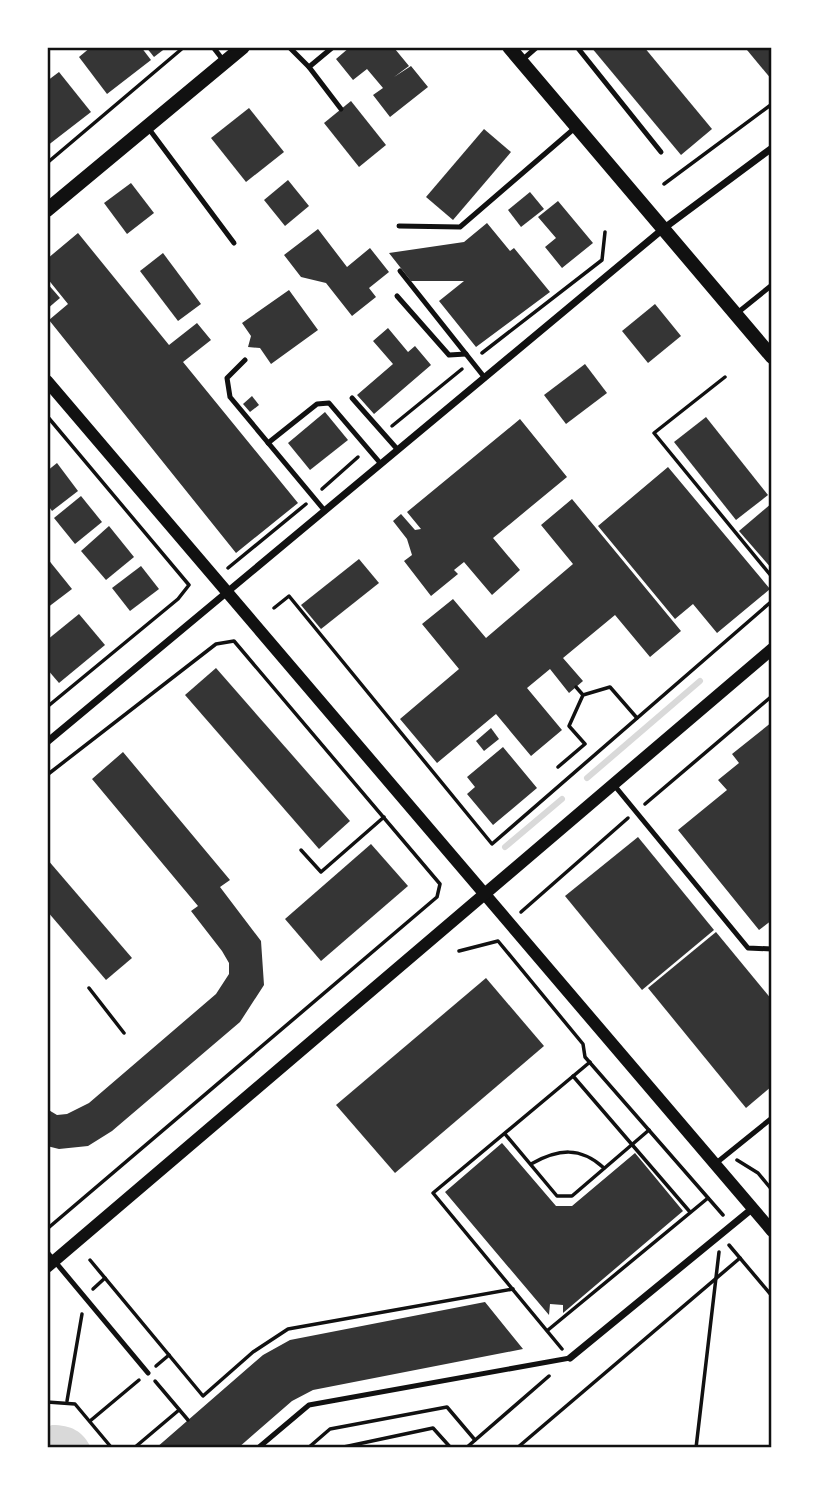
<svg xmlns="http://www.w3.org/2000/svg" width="819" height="1495" viewBox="0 0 819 1495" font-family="'PT Sans Narrow',sans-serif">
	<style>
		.water { fill: #d9d9d9 }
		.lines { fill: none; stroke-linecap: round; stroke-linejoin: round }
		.stream { stroke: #d9d9d9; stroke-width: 6 }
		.building { fill: #353535 }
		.path { stroke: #111; stroke-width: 3.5 }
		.service { stroke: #111; stroke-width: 5 }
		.minor { stroke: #111; stroke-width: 7 }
		.tertiary { stroke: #111; stroke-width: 12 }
		.secondary { stroke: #111; stroke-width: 14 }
		.neatline { fill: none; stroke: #111; stroke-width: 2.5 }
	</style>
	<rect width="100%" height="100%" fill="#fff"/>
	<path class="water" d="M52 1425C71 1425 83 1431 91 1448H47V1427Z"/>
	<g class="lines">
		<g class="stream">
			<polyline points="587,778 700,681"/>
			<polyline points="505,847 562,799"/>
		</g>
	</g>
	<g class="building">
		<polygon points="91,47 141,47 151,60 107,94 79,57"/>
		<polygon points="146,47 167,47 154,57"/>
		<polygon points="350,47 397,47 395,49 409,66 394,77 411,66 428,87 390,117 373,95 383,88 367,69 353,80 336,59"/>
		<polygon points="591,47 644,47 712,129 681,155"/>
		<polygon points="750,47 772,47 772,80 747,50"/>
		<polygon points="59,72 91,112 47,146 47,81"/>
		<polygon points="351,101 386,145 359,167 324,123"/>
		<polygon points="249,108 284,152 246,182 211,138"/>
		<polygon points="484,129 511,152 453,220 426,197"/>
		<polygon points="288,180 309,206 285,226 264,200"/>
		<polygon points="131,183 154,213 127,234 104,203"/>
		<polygon points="530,192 544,209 521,227 508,210"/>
		<polygon points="558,201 593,243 562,268 545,247 556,238 538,217"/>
		<polygon points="487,223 510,251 514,248 550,292 476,347 439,301 464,281 411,281 389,253 464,242"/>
		<polygon points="318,229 347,267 370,248 389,272 369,288 376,297 352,316 326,283 301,277 284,255"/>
		<polygon points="78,233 169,345 197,323 211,340 183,362 298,503 236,553 49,320 68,304 47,278 47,259"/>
		<polygon points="163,253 201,304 178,321 140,271"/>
		<polygon points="47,283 60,298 47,309"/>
		<polygon points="289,290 318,330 271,364 260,348 248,347 251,336 242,323"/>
		<polygon points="655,304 681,336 648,363 622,331"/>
		<polygon points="388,328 408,352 415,346 431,365 374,414 357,395 393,364 373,341"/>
		<polygon points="585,364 607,393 566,424 544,395"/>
		<polygon points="252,396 259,405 250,412 243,404"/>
		<polygon points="325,412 348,440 310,470 288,443"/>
		<polygon points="706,417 768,495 736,520 674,442"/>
		<polygon points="520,419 567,477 493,538 520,570 492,595 464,562 454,570 458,574 431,596 404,561 412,555 407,539 393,521 401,514 415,530 421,529 407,512"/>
		<polygon points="57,463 78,491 52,511 47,504 47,471"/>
		<polygon points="668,467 770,589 717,633 693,604 675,619 598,526"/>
		<polygon points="81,496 102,522 75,544 54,518"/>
		<polygon points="572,499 681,631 650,657 615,615 563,658 583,681 569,693 550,669 527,688 562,730 531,756 496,714 437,763 400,719 459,669 422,624 453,599 486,638 573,564 541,525"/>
		<polygon points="772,503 772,569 739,531"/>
		<polygon points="109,526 134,557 106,580 81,551"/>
		<polygon points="47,558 72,589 47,608"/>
		<polygon points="359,559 379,583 321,629 301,605"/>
		<polygon points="141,566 159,589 130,611 112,588"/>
		<polygon points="79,614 105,645 59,683 47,669 47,640"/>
		<polygon points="216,668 350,821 319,849 185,695"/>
		<polygon points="772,722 772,920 759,930 678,830 727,790 718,780 739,763 732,754"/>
		<polygon points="491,728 499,739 484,751 476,741"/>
		<polygon points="503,747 537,788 493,825 467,794 475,787 467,777"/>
		<polygon points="123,752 230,880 220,887 261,941 264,985 240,1022 112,1131 88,1146 59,1149 47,1146 47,1109 57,1115 67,1114 89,1103 216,994 229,974 229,963 222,951 191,911 198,906 92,779"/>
		<polygon points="638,837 714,930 642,990 565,896"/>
		<polygon points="371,844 408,886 321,961 285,919"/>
		<polygon points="47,859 132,958 106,980 47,911"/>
		<polygon points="716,932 772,1000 772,1086 746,1108 648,988"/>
		<polygon points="486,978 544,1046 395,1173 336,1105"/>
		<polygon points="502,1143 556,1206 572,1206 635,1153 683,1211 563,1313 563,1305 550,1304 549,1315 445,1192"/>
		<polygon points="485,1302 523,1349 313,1390 292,1401 238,1448 156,1448 263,1355 290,1340"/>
	</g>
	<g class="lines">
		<g class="path">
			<polyline points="47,163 184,47"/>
			<polyline points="664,184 772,104"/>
			<polyline points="482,353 602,260 605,232"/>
			<polyline points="725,377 654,433 772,577"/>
			<polyline points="47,416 189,585 178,599 47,707"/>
			<polyline points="392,426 462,369"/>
			<polyline points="322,489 358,457"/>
			<polyline points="228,568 306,504"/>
			<polyline points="274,608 289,596 492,844 772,601"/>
			<polyline points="576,687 583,695"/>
			<polyline points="558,767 585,744 569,726 583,695 610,687 637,718"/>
			<polyline points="47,775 216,644 234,641 440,884 437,897 47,1229"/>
			<polyline points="645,804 772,696"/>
			<polyline points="301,850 321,872 384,817"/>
			<polyline points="521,912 628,818"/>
			<polyline points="459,951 498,941 583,1044 585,1057 723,1215"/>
			<polyline points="89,988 124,1033"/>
			<polyline points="573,1076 690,1212"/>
			<polyline points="505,1134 557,1196 572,1196 649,1130"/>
			<polyline points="737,1160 758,1173 772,1190"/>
			<path d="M531 1164C558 1149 580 1146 604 1168"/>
			<polyline points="729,1245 772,1296"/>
			<polyline points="90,1260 203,1396 253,1352 288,1329 513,1289"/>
			<polyline points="93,1289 105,1278"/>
			<polyline points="548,1330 708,1198"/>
			<polyline points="562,1349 433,1193 590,1062"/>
			<polyline points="156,1366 169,1355"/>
			<polyline points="155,1381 188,1420"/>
			<polyline points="67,1401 82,1314"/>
			<polyline points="47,1402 75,1404 111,1447"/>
			<polyline points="90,1421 139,1380"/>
			<polyline points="134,1448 179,1410"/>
			<polyline points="308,1448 330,1429 447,1407 475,1440"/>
			<polyline points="339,1448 433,1428 451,1448"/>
			<polyline points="466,1448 549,1376"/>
			<polyline points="517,1448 740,1258"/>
			<polyline points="696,1448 719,1252"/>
		</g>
		<g class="service">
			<polyline points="213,47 223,60"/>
			<polyline points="289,47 309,67 333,47"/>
			<polyline points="577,47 661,152"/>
			<polyline points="521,61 537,47"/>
			<polyline points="309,67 341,109"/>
			<polyline points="149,129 234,243"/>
			<polyline points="399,226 460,227 576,127"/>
			<polyline points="400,271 485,378"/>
			<polyline points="397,296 449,355 466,354"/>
			<polyline points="736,314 772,285"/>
			<polyline points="245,360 227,378 230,397 325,511"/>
			<polyline points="352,398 398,450"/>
			<polyline points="268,443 317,404 329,403 381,464"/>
			<polyline points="614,785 748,948 772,949"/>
			<polyline points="715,1164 772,1118"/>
			<polyline points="47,1252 148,1373"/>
			<polyline points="258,1448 309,1405 570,1358"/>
		</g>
		<g class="minor">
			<polyline points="47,742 663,229 772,148"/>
			<polyline points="570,1358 753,1208"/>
		</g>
		<g class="tertiary">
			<polyline points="47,381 772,1231"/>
			<polyline points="47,1267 772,649"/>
		</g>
		<g class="secondary">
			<polyline points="509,47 772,357"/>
			<polyline points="47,210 243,47"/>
		</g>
	</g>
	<rect width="819" height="1495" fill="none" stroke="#ffffff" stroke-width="98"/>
	<rect x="49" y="49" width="721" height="1397" class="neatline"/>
</svg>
